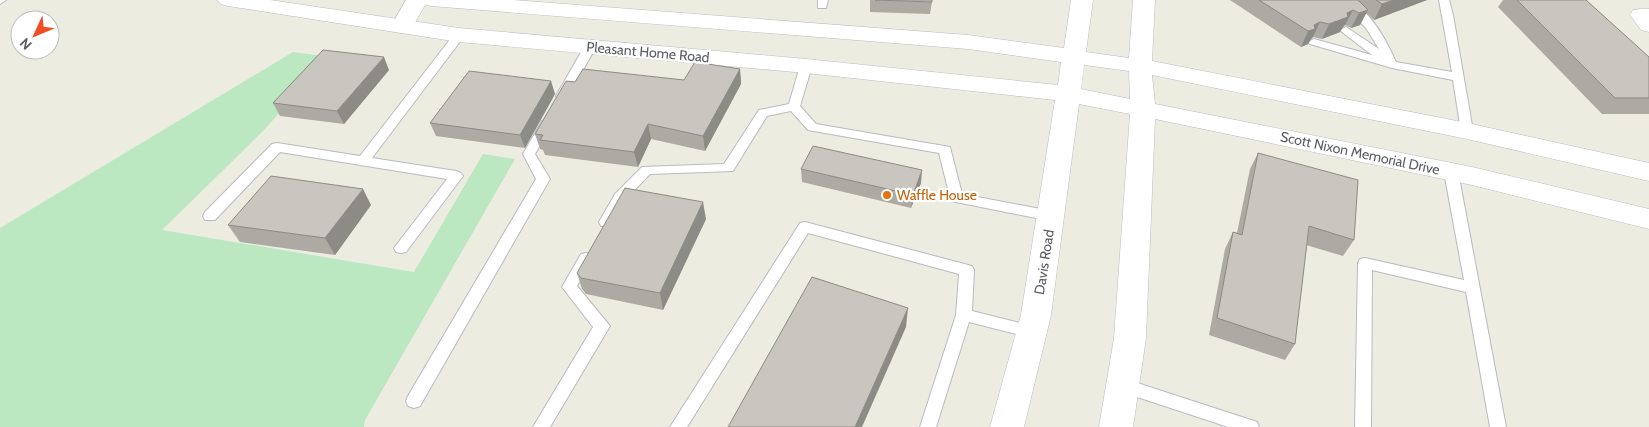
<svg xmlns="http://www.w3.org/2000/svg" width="1649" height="427" viewBox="0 0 1649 427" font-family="Cabin,sans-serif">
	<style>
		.green { fill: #bbe7c1 }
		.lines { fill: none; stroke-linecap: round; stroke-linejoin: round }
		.service-casing { stroke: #b9bac1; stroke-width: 2 }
		.minor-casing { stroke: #b9bac1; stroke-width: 1 }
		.secondary-casing { stroke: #babcc4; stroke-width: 1 }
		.service { fill: #fff; fill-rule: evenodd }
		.minor { fill: #fff; fill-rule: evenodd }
		.secondary { fill: #fff; fill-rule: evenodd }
		.wall { fill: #acaaa3 }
		.shaded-wall { fill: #8c8b85 }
		.building { fill: #c8c6be; stroke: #8c8b85 }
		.food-dot { fill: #e8710a; stroke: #fff; stroke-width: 2 }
		.labels { text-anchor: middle; stroke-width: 4.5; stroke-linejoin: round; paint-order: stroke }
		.street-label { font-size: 14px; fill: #595c63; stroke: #fff }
		.food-label { font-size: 14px; fill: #c56008; stroke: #fff; text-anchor: start }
	</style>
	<rect width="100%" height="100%" fill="#edece1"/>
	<polygon class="green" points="293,52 331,57 261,133 162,230 414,272 483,154 515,159 365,420 364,427 0,427 0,228"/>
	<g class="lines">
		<g class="service-casing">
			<g id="service">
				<polygon points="0,0 6,0 0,4"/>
				<polygon points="818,0 828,0 826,8 818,8"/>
				<path d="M1439 0H1449L1453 15 1473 131 1467 135 1461 131 1453 80 1392 68 1310 44 1308 42 1314 39 1372 55 1342 32 1340 30 1346 27 1379 49 1366 28 1344 6 1349 3C1370 8 1388 44 1396 62L1452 72Z"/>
				<polygon points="459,32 465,35 372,158 456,171 461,173 463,176 406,252 401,253 396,252 394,248 447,179 280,152 215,220 205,220 203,216 205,212 272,144 277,143 360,156 455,33"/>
				<polygon points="590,44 596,47 568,96 562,100 558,99 556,96 584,47"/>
				<polygon points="806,63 812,66 800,106 816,124 950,147 962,194 1051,211 1056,212 1058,216 1056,220 1051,221 951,201 939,153 808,130 791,111 767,116 733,171 650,174 625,200 611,226 601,226 599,222 615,194 642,167 724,164 759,110 789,104 800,66"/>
				<polygon points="546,120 552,124 535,154 550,179 420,406 414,408 408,406 406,401 408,396 536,179 523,154 542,121"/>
				<polygon points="1451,167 1456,169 1458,172 1506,427 1490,427 1466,292 1372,270 1371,427 1355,427 1358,263 1360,259 1365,258 1464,280 1444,172 1446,169"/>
				<polygon points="805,222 972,266 974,270 972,311 1032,326 1037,328 1040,332 1037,336 1032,338 969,322 936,427 920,427 956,315 959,274 808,233 687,427 670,427 800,223"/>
				<polygon points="586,253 591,254 593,258 577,286 610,326 550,427 533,427 593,327 562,287 581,254"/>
				<polygon points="1122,378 1251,420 1257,422 1259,427 1228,427 1116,390 1114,385 1116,380"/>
			</g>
		</g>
		<g class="minor-casing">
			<g id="minor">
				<polygon points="406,0 428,0 410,31 402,33 394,31 391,26"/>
				<polygon points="1641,9 1649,9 1649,32 1641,30 1630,15 1633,10"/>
			</g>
		</g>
		<g class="secondary-casing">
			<path id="secondary" d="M217 0H270L459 28 806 59 1058 85 1061 62 968 49 431 6 424 4 420 0H513L968 35 1064 48 1071 0H1093L1086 52 1129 58 1133 0H1155L1152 61 1467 123 1649 163V181L1467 139 1152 75 1155 104 1472 167 1649 209V229L1472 185 1155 119 1146 338 1133 427H1099L1114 338 1130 114 1079 104 1051 315 1024 427H990L1021 315 1055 100 806 73 459 42 228 6 221 4ZM1084 65 1129 71 1130 99 1081 89Z"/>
		</g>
		<use href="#service" class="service"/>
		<use href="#minor" class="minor"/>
		<use href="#secondary" class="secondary"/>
	</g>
	<g class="wall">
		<polygon points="870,0 932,2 930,14 870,12"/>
		<polygon points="1230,0 1427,0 1374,20 1366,13 1360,25 1351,28 1345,25 1343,27 1340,32 1322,39 1313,37 1311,39 1308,44 1301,47"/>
		<polygon points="1503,0 1586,0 1649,57 1649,114 1602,114 1498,7"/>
		<polygon points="740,69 741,84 705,151 651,139 638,167 545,155 543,150 540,149 535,134 575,82 684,80"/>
		<polygon points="389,70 344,124 280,116 273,103"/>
		<polygon points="555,94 525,148 436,136 430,123"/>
		<polygon points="1258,153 1354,240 1343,256 1306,245 1295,344 1285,360 1209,335 1225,249 1233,232 1237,233 1250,169"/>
		<polygon points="801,169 921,183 911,208 802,182"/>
		<polygon points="371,205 335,255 240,242 228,225"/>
		<polygon points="706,219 663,310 586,294 582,289 577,273"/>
	</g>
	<g class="shaded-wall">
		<polygon points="1394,0 1427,0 1374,20 1382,4"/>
		<polygon points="1353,10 1345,25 1343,27 1340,32 1322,39 1329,24"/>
		<polygon points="1368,10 1360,25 1351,28 1359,13"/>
		<polygon points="1320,22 1313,37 1311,39 1308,44 1301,47 1308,31 1314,25"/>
		<polygon points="384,57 389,70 344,124 337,111"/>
		<polygon points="740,69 741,84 705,151 703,136"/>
		<polygon points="551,81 555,94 525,148 520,135"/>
		<polygon points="648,124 651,139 638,167 634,152"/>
		<polygon points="922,170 921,183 911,208 913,195"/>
		<polygon points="363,189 371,205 335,255 325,238"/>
		<polygon points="703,202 706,219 663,310 660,293"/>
		<polygon points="908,308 906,327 862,427 855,427"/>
	</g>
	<g class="building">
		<polygon points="875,0 932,0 932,2"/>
		<polygon points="1259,0 1358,0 1368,10 1359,13 1353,10 1347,13 1348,17 1329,24 1320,22 1314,25 1315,29 1308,31"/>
		<polygon points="1376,0 1394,0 1382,4"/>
		<polygon points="1517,0 1586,0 1649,57 1649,98 1615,98"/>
		<polygon points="323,50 384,57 337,111 273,103"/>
		<polygon points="695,62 740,69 703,136 648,124 634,152 540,140 543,135 535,134 566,81 575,82 583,69 684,80"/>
		<polygon points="469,71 551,81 520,135 430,123"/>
		<polygon points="813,146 922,170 913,195 801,169"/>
		<polygon points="1258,153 1358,180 1354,240 1309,226 1295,344 1217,318 1233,232 1242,235"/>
		<polygon points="271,176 363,189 325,238 228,225"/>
		<polygon points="625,188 703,202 660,293 581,278 577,273"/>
		<polygon points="812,277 908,308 855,427 728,427"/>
	</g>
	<circle class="food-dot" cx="887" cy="195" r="5"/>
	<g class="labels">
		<g class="street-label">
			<text transform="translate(648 52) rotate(5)" y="5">Pleasant Home Road</text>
			<text transform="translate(1360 153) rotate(12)" y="5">Scott Nixon Memorial Drive</text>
			<text transform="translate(1044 262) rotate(-81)" y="5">Davis Road</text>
		</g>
		<g class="food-label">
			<text x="897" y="200">Waffle House</text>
		</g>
	</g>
	<g transform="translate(35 35) rotate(226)"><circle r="24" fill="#ffffff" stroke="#bdbec1"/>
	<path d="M0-4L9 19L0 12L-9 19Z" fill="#f24d22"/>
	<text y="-8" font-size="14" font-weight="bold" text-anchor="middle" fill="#595c63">N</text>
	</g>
</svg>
